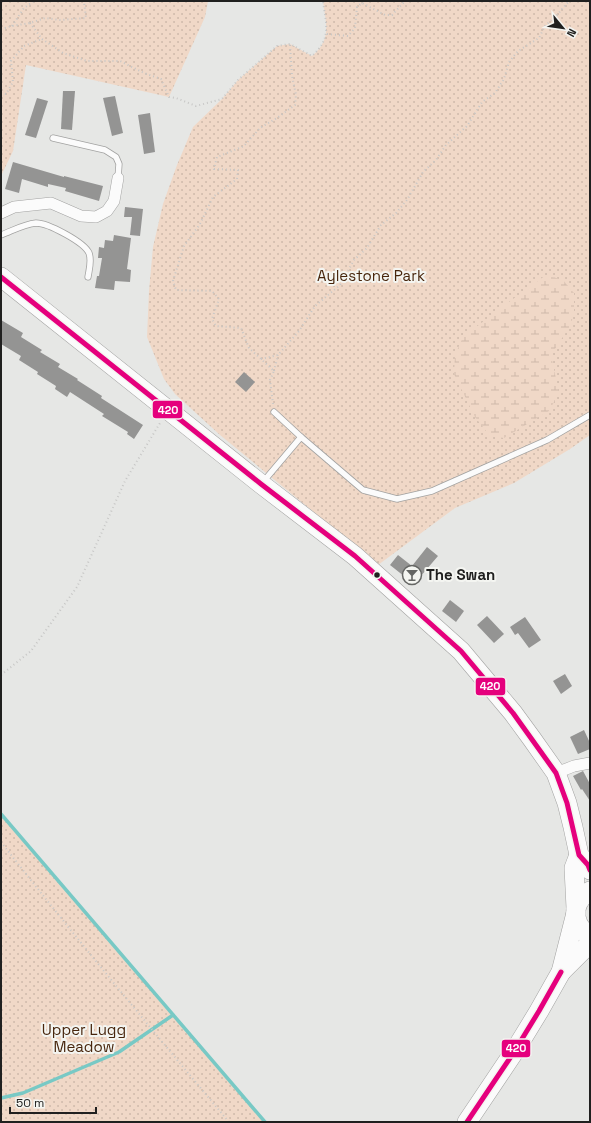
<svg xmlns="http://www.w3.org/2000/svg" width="591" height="1123" viewBox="0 0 591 1123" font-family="'Space Grotesk',sans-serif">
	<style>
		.grass { fill: url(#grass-dots) }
		.wetland { fill: url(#wetland-marsh) }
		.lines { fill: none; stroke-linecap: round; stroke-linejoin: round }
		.stream { stroke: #78c9c5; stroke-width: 3.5 }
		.building { fill: #949493 }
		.lane-casing { stroke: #a2a2a1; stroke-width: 7 }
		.street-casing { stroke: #a2a2a1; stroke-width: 12 }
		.highway-casing { stroke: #a2a2a1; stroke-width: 20 }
		.path { stroke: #c7c7c6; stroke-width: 2; stroke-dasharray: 1 3; stroke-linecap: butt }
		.lane { stroke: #fbfbfb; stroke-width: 5.5 }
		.street { stroke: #fbfbfb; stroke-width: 11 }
		.highway { stroke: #fbfbfb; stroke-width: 19 }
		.bus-1-casing { stroke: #f4f5f1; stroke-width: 8 }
		.bus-1 { stroke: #e5007d; stroke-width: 5 }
		.bus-dot { fill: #20201f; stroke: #f4f5f1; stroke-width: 1.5 }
		.labels { text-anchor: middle; stroke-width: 4; stroke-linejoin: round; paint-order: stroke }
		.park-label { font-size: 15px; fill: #48260d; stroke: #f4f5f1 }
		.poi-label { font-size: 15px; font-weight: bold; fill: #20201f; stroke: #f4f5f1; text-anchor: start }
		.line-badge { stroke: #f4f5f1; stroke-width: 1.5 }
		.badge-label { font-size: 11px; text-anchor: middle; font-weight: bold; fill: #fff }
	</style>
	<defs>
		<pattern id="grass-dots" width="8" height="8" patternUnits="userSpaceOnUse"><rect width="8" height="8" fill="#f0d8c7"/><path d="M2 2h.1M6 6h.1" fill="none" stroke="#ceb9aa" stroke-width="1.8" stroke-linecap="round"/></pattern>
		<pattern id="wetland-marsh" width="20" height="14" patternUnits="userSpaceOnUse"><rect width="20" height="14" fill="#f0d8c7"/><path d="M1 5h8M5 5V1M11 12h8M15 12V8" fill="none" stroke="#ceb9aa"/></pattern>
	</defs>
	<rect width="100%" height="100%" fill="#e6e7e5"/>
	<g class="grass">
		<polygon points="1,1 208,1 205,17 169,97 26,65 13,151 1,176"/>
		<path d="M323 1H590V435L570 449 514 483 455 508 378 565 220 435 175 394 164 379 147 337 149 291 153 247 163 204 177 165 193 127 222 99 238 80 277 46 290 44 312 56C332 39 326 25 323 1Z"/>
		<polygon points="1,814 265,1122 1,1122"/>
	</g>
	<polygon class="wetland" points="546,275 563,280 574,293 574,314 570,326 551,355 559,393 549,411 504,438 490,436 475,417 454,374 455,355 463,337 505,305"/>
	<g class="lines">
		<g class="stream">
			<polyline points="1,814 265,1122"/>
			<polyline points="1,1098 23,1093 119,1052 173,1015"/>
		</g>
	</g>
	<g class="building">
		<polygon points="63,91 75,91 72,130 61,129"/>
		<polygon points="115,96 123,133 112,136 103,98"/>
		<polygon points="37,98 48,101 36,138 25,135"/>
		<polygon points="150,113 155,152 144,154 138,115"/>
		<polygon points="13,162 64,177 64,176 103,186 99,201 65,191 66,188 48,184 48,187 22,179 19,193 5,189"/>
		<polygon points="125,207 143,209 140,236 130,235 132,217 124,217"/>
		<polygon points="114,235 131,238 127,269 131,270 130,282 115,281 114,290 95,288 97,276 99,276 102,258 98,258 99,247 104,248 105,240 113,241"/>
		<polygon points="1,320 23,333 21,337 42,350 40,352 60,364 58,367 78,379 77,380 102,396 101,398 143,425 134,439 127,434 128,432 102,416 104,414 70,392 67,397 55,389 56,386 37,374 38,372 19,360 21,356 1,344"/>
		<polygon points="244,372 255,382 246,392 235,382"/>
		<polygon points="427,547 438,556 414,584 390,565 398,555 412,566"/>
		<polygon points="450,600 464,611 456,622 442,611"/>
		<polygon points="487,616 504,634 494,643 477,625"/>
		<polygon points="525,617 541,640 529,648 518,633 515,635 510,627"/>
		<polygon points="565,674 572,686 561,694 553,681"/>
		<polygon points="584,730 590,743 590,749 578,754 570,737"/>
		<polygon points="583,771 590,784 590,801 582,789 581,790 573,776"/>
	</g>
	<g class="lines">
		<g class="lane-casing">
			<g id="lane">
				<polyline points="53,138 105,150 116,157 119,164 118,178"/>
				<path d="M1 235C12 231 24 224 36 223 48 223 84 242 89 253 92 261 89 270 88 277"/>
				<polyline points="274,412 301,437"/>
				<polyline points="263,482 301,437 363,490 397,499 432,491 547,440 590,415"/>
			</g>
		</g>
		<g class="street-casing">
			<g id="street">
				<polyline points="1,213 14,207 51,203 81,216 96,217 107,211 114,201 118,178"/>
				<polyline points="556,773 574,766 590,763"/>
			</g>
		</g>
		<g class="highway-casing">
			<g id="highway">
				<polyline points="1,277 261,484 355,556 461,651 513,713 532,739 556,773 567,803 573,827 579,855 588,865 590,870"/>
				<path d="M590 891C571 902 571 924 590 936"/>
				<polyline points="576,908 574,868 579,855"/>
				<polyline points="561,972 590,943"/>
				<polyline points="467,1122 514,1052 539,1011 561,972 576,913"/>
			</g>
		</g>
		<g class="path">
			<polyline points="358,1 362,3"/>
			<polyline points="585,1 590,3"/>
			<path d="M30 23 42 39 63 53 87 61H120L144 73 161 79 169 97 176 98 196 106 222 99 238 80 277 46 290 44 312 56C332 38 326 25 323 1"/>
			<polyline points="12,26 24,8 34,1"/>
			<polyline points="1,29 12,26 30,23 45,18 60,20 86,18 84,1"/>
			<polyline points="327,34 348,36 355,28 357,7 362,3 385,15 392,15 405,1"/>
			<polyline points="1,93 6,94 13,82 11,61 24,46 42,39"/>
			<polyline points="261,359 278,355 299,331 315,306 340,285 354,260 367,248 381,225 396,213 407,200 423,172 436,160 446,145 467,126 482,102 495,93 504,79 509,62 518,51 539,38 545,26 557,15 569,1"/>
			<polyline points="274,371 278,355"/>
			<polyline points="273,404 270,380 274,371 249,348 241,328 216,326 212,319 219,299 212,291 176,290 173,281 184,246 200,224 213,197 237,179 238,170 214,169 217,157 244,146 260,128 277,118 295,105 296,95 292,76 290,44"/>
			<polyline points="1,675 31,651 77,587 125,481 160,423"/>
			<path d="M1 842C75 937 152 1030 229 1122"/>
		</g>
		<use href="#lane" class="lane"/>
		<use href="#street" class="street"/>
		<use href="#highway" class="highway"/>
		<g class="bus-1-casing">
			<g id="bus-1">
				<polyline points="1,277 261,484 355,556 461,651 513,713 556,773 567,803 579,855 588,865 590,870"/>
				<polyline points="467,1122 514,1052 539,1011 561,972"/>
			</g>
		</g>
		<use href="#bus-1" class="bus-1"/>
	</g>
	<defs>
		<g id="bar-ring" transform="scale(1)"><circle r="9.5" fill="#f4f5f1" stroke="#656664" stroke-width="1.5"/><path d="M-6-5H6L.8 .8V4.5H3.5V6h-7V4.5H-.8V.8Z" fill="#656664"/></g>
	</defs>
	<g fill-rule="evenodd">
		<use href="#bar-ring" x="412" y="575"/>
	</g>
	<circle class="bus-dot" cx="377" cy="575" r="3.5"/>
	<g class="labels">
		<g class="park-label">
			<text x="371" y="281">Aylestone Park</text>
			<text x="84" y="1035">Upper Lugg<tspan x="84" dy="17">Meadow</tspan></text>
		</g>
		<g class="poi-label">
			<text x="426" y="580">The Swan</text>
		</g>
	</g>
	<g class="line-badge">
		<rect x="152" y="400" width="31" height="19" rx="4" fill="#e5007d"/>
		<rect x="475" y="677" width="31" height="19" rx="4" fill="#e5007d"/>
		<rect x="501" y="1039" width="30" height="19" rx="4" fill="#e5007d"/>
	</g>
	<g class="badge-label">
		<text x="168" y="414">420</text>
		<text x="490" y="690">420</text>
		<text x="516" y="1052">420</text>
	</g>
	<rect width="591" height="1123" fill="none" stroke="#20201f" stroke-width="4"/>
	<g transform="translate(563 28) rotate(119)" stroke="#f4f5f1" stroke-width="3" paint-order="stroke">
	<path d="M0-3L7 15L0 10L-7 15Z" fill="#20201f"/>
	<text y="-6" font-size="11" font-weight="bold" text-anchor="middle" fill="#20201f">N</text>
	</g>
	<path d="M10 1107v6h86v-6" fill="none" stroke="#20201f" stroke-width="2"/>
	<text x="16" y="1107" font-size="12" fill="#20201f" stroke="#f4f5f1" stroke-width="3" paint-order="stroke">50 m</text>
</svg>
